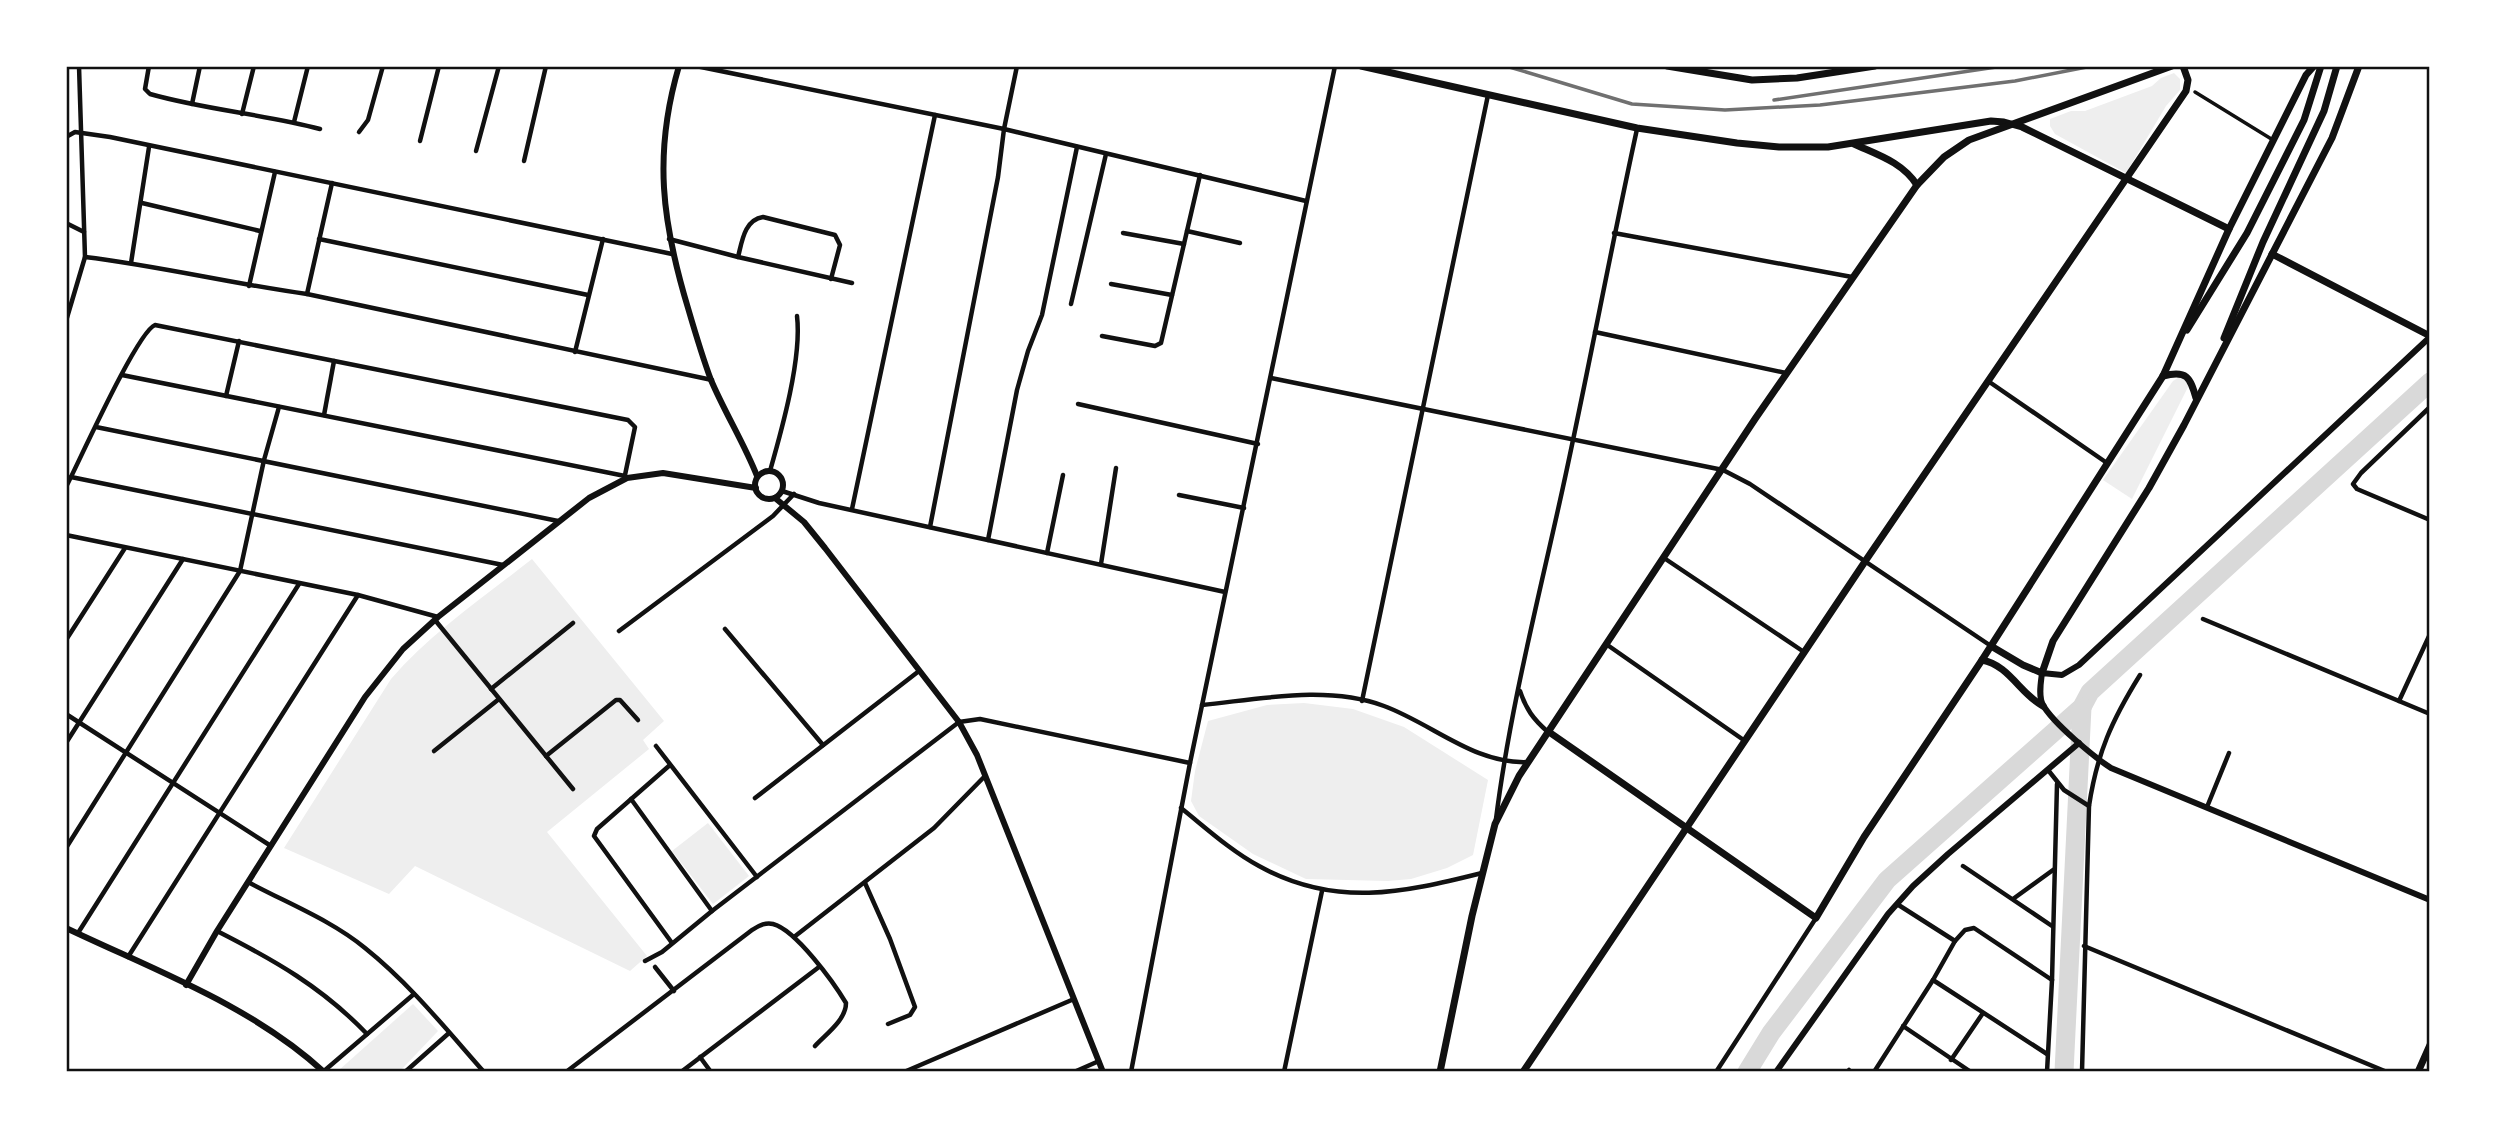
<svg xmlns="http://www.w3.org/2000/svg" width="2496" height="1138" viewBox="0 0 2496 1138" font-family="Raleway,sans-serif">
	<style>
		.green { fill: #eee }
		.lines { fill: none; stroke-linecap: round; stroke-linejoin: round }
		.river { stroke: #d9d9d9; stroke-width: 19 }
		.pedestrian { stroke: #111; stroke-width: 3.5 }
		.minor { stroke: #111; stroke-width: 4.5 }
		.tertiary { stroke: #111; stroke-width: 6 }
		.primary { stroke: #111; stroke-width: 7 }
		.rail { stroke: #707070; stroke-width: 3.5 }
		.neatline { fill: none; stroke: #111; stroke-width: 2.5 }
	</style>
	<rect width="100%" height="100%" fill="#fff"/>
	<g class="green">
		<polygon points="2174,73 2180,79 2180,90 2166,106 2126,173 2055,134 2050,126 2050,119 2071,111 2085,111 2152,86 2161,78"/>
		<polygon points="2181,376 2188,383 2188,387 2132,499 2103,480 2173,381"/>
		<path d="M532 559 664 721 643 740 649 749 547 832 647 956 630 971 415 866 389 894 284 848 391 679C431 633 484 597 532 559Z"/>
		<polygon points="1304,703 1353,709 1404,727 1488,780 1473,855 1447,868 1411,879 1388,881 1306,879 1253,854 1199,816 1191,801 1195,771 1208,721 1267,705"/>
		<polygon points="708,823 749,876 713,904 672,851"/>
		<polygon points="413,1004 438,1031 401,1070 338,1071"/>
	</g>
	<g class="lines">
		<g class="river">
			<polyline points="1747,1072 1771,1033 1887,880 2082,707 2090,692 2430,382"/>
			<polyline points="2064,1072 2082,707"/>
		</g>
		<polyline class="pedestrian" points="2195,92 2273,140"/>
		<g class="minor">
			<path d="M149 66 145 89 150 94C206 110 264 114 320 129"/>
			<polyline points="696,66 1004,129 1306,201"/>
			<polyline points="192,104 200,66"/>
			<polyline points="242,114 254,66"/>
			<polyline points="294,122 308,66"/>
			<polyline points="359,132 368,120 383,66"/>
			<polyline points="66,137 75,132 110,137 672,254"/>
			<polyline points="420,141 439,66"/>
			<polyline points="476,151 499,66"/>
			<polyline points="524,161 546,66"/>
			<polyline points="142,203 260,231"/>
			<polyline points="66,223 84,232"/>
			<polyline points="1187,231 1240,243"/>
			<polyline points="1123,233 1184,244"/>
			<polyline points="1614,233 1852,277"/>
			<polyline points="319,239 588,295"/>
			<polyline points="669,239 738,257 852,283"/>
			<path d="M85 257C160 266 233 284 307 294L712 380"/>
			<path d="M738 257C742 242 744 220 763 217L835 235 840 245 831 279"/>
			<polyline points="131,263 149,147"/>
			<polyline points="1111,284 1172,295"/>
			<polyline points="249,286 275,172"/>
			<polyline points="307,294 332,183"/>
			<polyline points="1071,304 1106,154"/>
			<polyline points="66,321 85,257 79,66"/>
			<polyline points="1595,332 1786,373"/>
			<polyline points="1102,336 1155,346 1161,343 1200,175"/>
			<polyline points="575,352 603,239"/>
			<polyline points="122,375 625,476"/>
			<polyline points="1271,378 1723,470 1750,484 1991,646"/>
			<polyline points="1988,381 2107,463"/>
			<polyline points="226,396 239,341"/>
			<polyline points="1078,404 1258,444"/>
			<polyline points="2430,407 2361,473 2353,484 2357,489 2430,520"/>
			<polyline points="324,415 334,361"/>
			<polyline points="96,427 558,521"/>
			<path d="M770 471C782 429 802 358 797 316"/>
			<polyline points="71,477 503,565"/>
			<path d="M66 487C79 462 137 332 155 325L628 420 635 427 625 475"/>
			<polyline points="782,491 819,503 1225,592"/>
			<polyline points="1179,495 1244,508"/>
			<polyline points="852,509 935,115"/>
			<polyline points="930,527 998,177 1004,129 1017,66"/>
			<polyline points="66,535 358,595 438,617"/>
			<polyline points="988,540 1017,390 1028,351 1042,315 1077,147"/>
			<polyline points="1047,553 1063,475"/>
			<polyline points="1664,558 1804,652"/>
			<polyline points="1101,564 1116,468"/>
			<polyline points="2203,619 2430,714"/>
			<polyline points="435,620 573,789"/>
			<polyline points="725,629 823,745"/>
			<polyline points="619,631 773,516 794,494"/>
			<polyline points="66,640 125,548"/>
			<polyline points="1606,644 1745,741"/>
			<polyline points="491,689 573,623"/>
			<path d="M1520 691C1526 709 1533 719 1548 732"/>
			<polyline points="1362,701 1488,95"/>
			<polyline points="2399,701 2430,634"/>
			<path d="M1202 705C1261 699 1327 685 1384 706 1433 724 1475 765 1529 762"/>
			<polyline points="66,714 271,846"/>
			<polyline points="66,743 183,559"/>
			<polyline points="656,746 757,877"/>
			<polyline points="434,751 499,699"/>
			<polyline points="546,756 616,700 620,700 638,720"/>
			<polyline points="670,765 597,829 594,836 672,943"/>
			<polyline points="2048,770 2064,790 2089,806"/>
			<polyline points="755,798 919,671"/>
			<polyline points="631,799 712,911"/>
			<polyline points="2207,807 2229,753"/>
			<path d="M1181 808C1206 828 1231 851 1259 866 1335 908 1402 893 1482 873"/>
			<path d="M1496 819C1510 708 1539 597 1563 487 1589 368 1611 248 1637 129"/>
			<polyline points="66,848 240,571 264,460 279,407"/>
			<polyline points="1963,866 2052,926"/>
			<path d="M248 882C287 903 331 920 365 948 410 984 446 1029 484 1072"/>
			<polyline points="865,883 890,939 915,1007 910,1015 888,1024"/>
			<polyline points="2013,899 2053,870"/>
			<polyline points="1897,904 1955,941"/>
			<path d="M217 931C274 960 322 987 367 1034"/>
			<polyline points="78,933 299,584"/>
			<polyline points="794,937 934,828 985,776"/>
			<polyline points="2084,946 2387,1072"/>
			<polyline points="128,957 358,595"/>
			<polyline points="645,961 662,952 712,911 959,722 980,719 1190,763"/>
			<polyline points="655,967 674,991"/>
			<polyline points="1933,980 2047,1054"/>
			<polyline points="1903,1026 1971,1072"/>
			<polyline points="700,1057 711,1072"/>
			<polyline points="1951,1060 1983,1013"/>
			<polyline points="1849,1070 1851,1072"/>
			<polyline points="324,1071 414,994"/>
			<polyline points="405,1072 449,1033"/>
			<path d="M566 1072 752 930C759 926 765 922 773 924 796 930 834 983 846 1003 846 1020 826 1034 815 1046"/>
			<polyline points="681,1072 819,967"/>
			<polyline points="904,1072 1074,999"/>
			<polyline points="1074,1072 1099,1061"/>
			<polyline points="1131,1072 1190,763 1335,66"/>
			<polyline points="1284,1072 1322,891"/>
			<polyline points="1716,1072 1816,918"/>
			<polyline points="1874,1072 1933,980 1955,941 1965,930 1974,928 2052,980"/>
			<polyline points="2047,1072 2052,980 2057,784"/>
			<path d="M2082 1072 2089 806C2097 753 2112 720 2140 675"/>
		</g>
		<g class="tertiary">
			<path d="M679 66C653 154 662 222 688 308 695 332 702 356 711 380 725 413 744 443 757 476"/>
			<path d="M2430 337 2079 665 2062 675 2042 673C2041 682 2038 696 2043 705 2053 723 2094 757 2111 768L2430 900"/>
			<circle cx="769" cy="485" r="14"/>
			<polyline points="775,498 804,522 825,548 959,722 977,755 1103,1072"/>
			<path d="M66 928C154 970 251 1005 324 1072"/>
			<polyline points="186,985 217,931 365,697 403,649 438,617 589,498 627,478 663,473 756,488"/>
			<polyline points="1776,1072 1888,914 1913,886 1948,854 2079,743"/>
		</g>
		<g class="primary">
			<polyline points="1361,66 1637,128 1737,143 1779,147 1828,147 1991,121 2004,122 2022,127 2229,229"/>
			<polyline points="1667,66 1752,80 1797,78 1875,66"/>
			<path d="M1854 144C1878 155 1902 162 1917 185"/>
			<polyline points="2272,254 2430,336"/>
			<polyline points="2187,330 2247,233 2304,120 2321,66"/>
			<polyline points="2224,338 2263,242 2324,111 2337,66"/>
			<path d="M2163 376C2187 370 2190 377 2196 398"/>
			<polyline points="1991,646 2023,665 2042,673 2053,641 2149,488 2184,425 2332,138 2359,66"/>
			<path d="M1982 660C2009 665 2021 695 2043 706"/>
			<polyline points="1549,732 1816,918 1864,837 1982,660 2163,376 2229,229 2306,75 2314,66"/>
			<polyline points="1440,1072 1472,916 1495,824 1519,776 1755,419 1917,185 1944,157 1969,140 2172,66"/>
			<polyline points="1523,1072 1866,560 2186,91 2188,80 2183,66"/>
			<polyline points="2418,1072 2430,1045"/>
		</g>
		<g class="rail">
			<polyline points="1506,66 1632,104 1725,110 1820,105 2015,81 2092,66"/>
			<polyline points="1774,100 2003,66"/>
		</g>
	</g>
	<rect width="2496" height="1138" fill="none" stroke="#ffffff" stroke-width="136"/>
	<rect x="68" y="68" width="2360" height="1002" class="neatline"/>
</svg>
